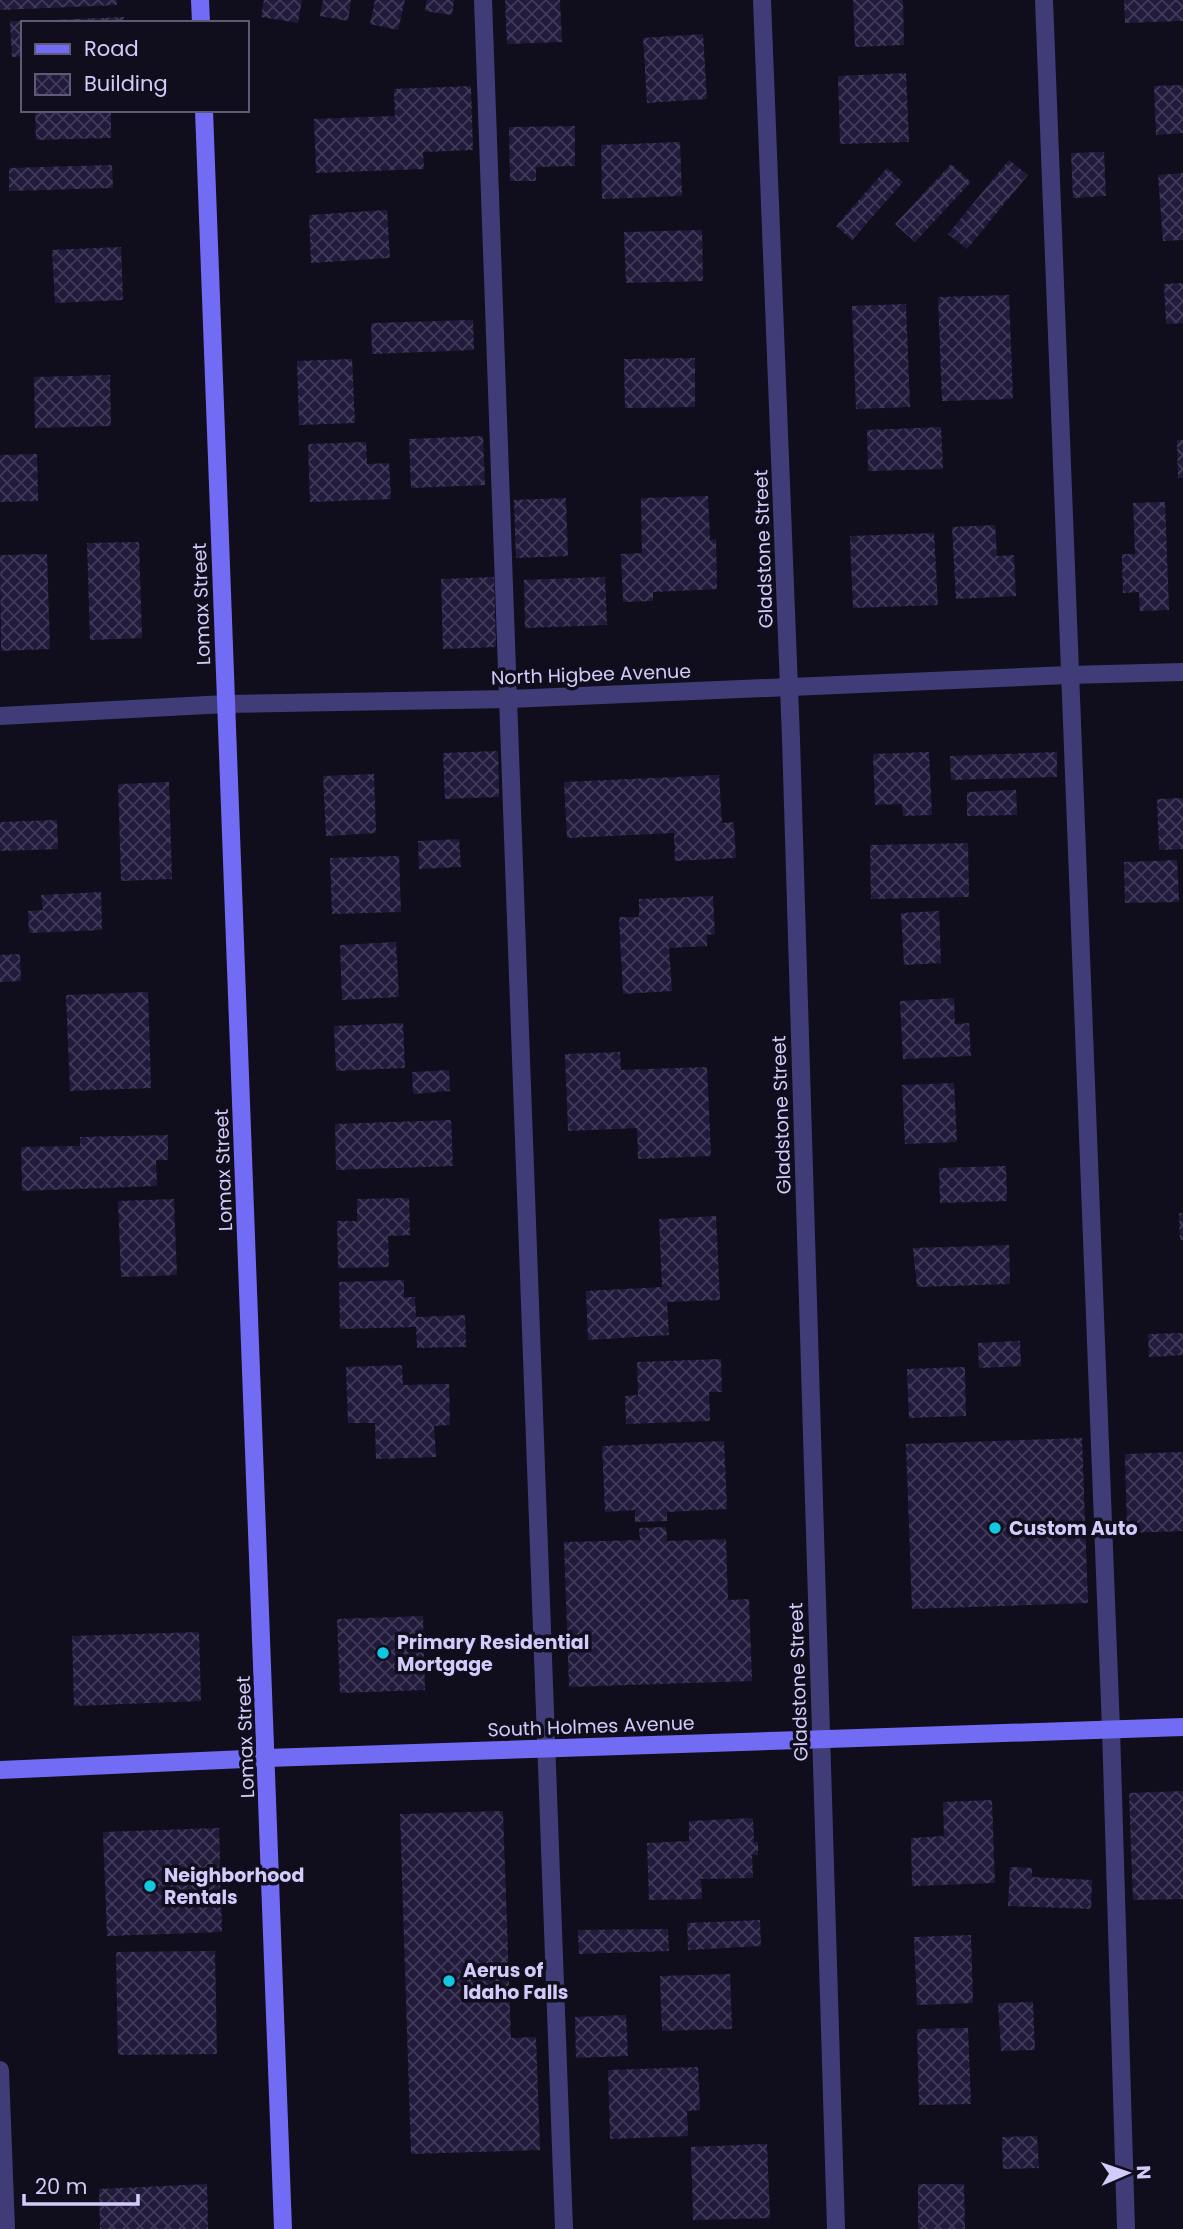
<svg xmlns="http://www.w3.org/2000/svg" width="1183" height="2229" viewBox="0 0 1183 2229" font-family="Poppins,sans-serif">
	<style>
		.building { fill: url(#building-cross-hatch) }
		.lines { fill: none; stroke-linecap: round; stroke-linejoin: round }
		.service { stroke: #3f3c77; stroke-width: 18 }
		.minor { stroke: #3f3c77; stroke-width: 18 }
		.secondary { stroke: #726bf3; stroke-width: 18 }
		.poi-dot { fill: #12c7e1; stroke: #100d1c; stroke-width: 2.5 }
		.labels { text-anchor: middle; stroke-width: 7; stroke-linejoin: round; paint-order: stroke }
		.street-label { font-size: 19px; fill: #d2ccfb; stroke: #100d1c }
		.poi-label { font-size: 19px; font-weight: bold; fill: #d2ccfb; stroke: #100d1c; text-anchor: start }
	</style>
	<defs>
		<pattern id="building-cross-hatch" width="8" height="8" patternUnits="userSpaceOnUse" patternTransform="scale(1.75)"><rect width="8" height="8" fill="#221a3b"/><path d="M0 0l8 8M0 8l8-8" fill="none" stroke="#413a58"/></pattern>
	</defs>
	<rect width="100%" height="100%" fill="#100d1c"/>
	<g class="building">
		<polygon points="0,0 117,0 117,5 0,10"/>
		<polygon points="264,0 302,0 298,23 261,17"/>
		<polygon points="323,0 351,0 348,21 320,16"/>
		<polygon points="375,0 405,0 398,30 370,24"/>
		<polygon points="427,0 454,0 452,15 425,11"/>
		<polygon points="505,0 560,0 562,42 507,44"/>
		<polygon points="853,0 903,0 904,45 855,47"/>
		<polygon points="1124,0 1183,0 1183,21 1125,23"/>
		<polygon points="124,17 124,23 26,23 26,21"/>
		<polygon points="10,21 23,21 23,56 12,57"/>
		<polygon points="703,34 707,99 647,103 643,38"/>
		<polygon points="906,73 909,142 840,144 838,76"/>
		<polygon points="1183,85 1183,133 1156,135 1154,86"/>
		<polygon points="471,86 473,150 423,152 424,169 316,173 314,119 395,116 394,89"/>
		<polygon points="35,110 111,110 111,138 36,140"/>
		<polygon points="575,126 575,166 536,167 536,181 510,181 509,127"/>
		<polygon points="680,142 682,196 602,199 601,145"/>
		<polygon points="1104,152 1106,196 1073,198 1071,153"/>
		<polygon points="1009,160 1028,175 967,249 948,234"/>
		<polygon points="951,164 971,182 915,242 895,224"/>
		<polygon points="112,165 113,188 9,191 9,168"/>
		<polygon points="887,168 903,182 852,240 836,226"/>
		<polygon points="1183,173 1183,240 1163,241 1158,175"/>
		<polygon points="387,210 390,258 311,263 309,215"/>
		<polygon points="702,230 703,281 626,283 624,232"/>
		<polygon points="121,247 123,300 55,303 52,250"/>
		<polygon points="1183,283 1183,323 1166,324 1164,284"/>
		<polygon points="1009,295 1013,399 942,401 938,297"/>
		<polygon points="906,304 910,407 856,409 852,306"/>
		<polygon points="473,320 474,350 372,354 371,323"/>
		<polygon points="695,358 695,407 625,408 624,359"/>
		<polygon points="352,359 355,423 299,425 297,361"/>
		<polygon points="110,375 111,426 35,428 34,377"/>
		<polygon points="941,427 943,469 868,471 867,430"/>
		<polygon points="483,436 485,485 411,488 409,439"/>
		<polygon points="1177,440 1183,440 1183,478 1178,478"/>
		<polygon points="366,442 367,464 389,463 391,499 310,502 308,444"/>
		<polygon points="37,454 38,501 0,502 0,455"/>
		<polygon points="708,496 710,540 716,539 717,589 653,592 653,601 623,602 621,554 642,553 641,498"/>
		<polygon points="566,498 568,556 516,558 514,500"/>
		<polygon points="1165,502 1169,610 1140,611 1139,592 1123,593 1122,554 1135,554 1133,503"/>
		<polygon points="995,525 997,556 1014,555 1016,596 956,599 952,527"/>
		<polygon points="934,533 938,605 853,608 850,536"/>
		<polygon points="139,542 142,638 90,640 87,543"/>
		<polygon points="47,554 50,649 1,651 0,555"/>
		<polygon points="494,577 496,647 443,649 441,579"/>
		<polygon points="605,577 607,625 525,628 524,580"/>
		<polygon points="498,751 499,797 445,799 443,753"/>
		<polygon points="929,752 932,815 903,816 902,804 875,805 873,754"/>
		<polygon points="1057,752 1057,777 951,780 950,756"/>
		<polygon points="374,774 376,833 326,836 323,776"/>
		<polygon points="719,775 722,823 734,822 736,858 675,861 674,833 567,838 564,782"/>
		<polygon points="169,782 172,879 121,881 118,784"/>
		<polygon points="1016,790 1017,815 967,816 967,792"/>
		<polygon points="1183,798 1183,849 1159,850 1157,799"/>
		<polygon points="57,820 58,849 0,851 0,822"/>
		<polygon points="459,839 461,867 419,869 418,841"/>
		<polygon points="968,843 969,897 871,899 870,845"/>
		<polygon points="399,856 401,912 332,914 330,858"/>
		<polygon points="1177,860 1179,902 1125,903 1124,862"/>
		<polygon points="101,892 102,930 29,933 28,911 43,910 41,895"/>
		<polygon points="713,896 715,934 707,935 707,946 669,948 672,991 623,994 619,917 639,917 639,899"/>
		<polygon points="939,911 941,963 904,965 901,913"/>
		<polygon points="396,942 399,997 342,1000 340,945"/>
		<polygon points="20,954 21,981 0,982 0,955"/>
		<polygon points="148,992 151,1088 70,1091 66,995"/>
		<polygon points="954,998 955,1024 969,1023 971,1056 903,1059 900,1001"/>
		<polygon points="403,1023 405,1068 336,1071 334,1026"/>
		<polygon points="620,1052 621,1070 707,1067 711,1156 638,1159 637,1128 568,1131 565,1054"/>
		<polygon points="449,1070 450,1091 413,1094 412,1072"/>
		<polygon points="954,1083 957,1142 905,1144 902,1085"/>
		<polygon points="451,1120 453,1166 336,1170 335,1124"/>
		<polygon points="168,1135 168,1160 156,1160 157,1186 22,1191 21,1147 80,1146 80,1137"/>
		<polygon points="1006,1166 1007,1201 940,1203 939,1168"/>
		<polygon points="409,1198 410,1235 388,1236 389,1267 338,1268 337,1221 357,1221 357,1199"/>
		<polygon points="174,1199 177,1275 121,1277 118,1201"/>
		<polygon points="1179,1213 1183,1213 1183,1240 1180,1240"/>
		<polygon points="716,1216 720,1300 667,1302 669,1335 588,1340 586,1291 662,1287 659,1219"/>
		<polygon points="1009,1245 1010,1284 917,1287 913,1248"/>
		<polygon points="404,1280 404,1297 415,1297 416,1317 465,1315 466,1347 417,1348 416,1327 340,1329 339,1282"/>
		<polygon points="1183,1333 1183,1355 1149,1357 1148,1334"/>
		<polygon points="1020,1341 1021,1366 979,1368 978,1343"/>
		<polygon points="721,1359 722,1392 709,1392 710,1421 626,1424 625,1396 638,1395 637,1362"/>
		<polygon points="402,1365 403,1385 449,1384 450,1425 434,1426 436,1457 376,1459 375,1423 348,1423 346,1367"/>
		<polygon points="965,1367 966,1416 909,1418 907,1369"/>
		<polygon points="1082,1438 1088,1603 912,1609 906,1444"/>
		<polygon points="724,1441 727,1509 667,1512 667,1521 635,1522 635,1510 605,1512 602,1446"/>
		<polygon points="1183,1452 1183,1531 1127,1533 1125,1454"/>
		<polygon points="666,1527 667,1541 726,1539 728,1600 749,1599 752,1681 569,1687 564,1542 640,1540 639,1528"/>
		<polygon points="423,1616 425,1690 340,1693 337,1619"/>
		<polygon points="199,1632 201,1701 74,1706 72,1636"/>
		<polygon points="1183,1791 1183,1899 1133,1900 1129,1793"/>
		<polygon points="992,1800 995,1883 912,1886 911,1838 944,1836 943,1802"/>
		<polygon points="503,1811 511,2038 536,2037 540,2150 411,2154 400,1814"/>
		<polygon points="753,1818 754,1842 758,1842 758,1855 752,1855 753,1878 701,1879 702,1899 649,1900 647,1843 689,1841 689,1821"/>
		<polygon points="219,1828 222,1932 107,1936 103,1832"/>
		<polygon points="1010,1867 1032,1868 1032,1877 1092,1880 1091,1909 1008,1906"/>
		<polygon points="760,1920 761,1946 688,1950 687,1923"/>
		<polygon points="668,1929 669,1951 579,1954 578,1930"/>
		<polygon points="971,1935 973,2003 917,2005 914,1937"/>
		<polygon points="215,1951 217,2054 118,2055 116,1952"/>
		<polygon points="730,1974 732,2029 662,2031 660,1976"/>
		<polygon points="1033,2002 1035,2050 1001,2051 998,2003"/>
		<polygon points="626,2015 628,2056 576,2058 575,2017"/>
		<polygon points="968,2028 971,2104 919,2105 917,2029"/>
		<polygon points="698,2067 700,2110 687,2111 688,2136 610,2139 608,2070"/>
		<polygon points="1037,2136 1039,2168 1003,2169 1002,2137"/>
		<polygon points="767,2144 770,2218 693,2220 691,2147"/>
		<polygon points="207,2184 208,2229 100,2229 99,2189"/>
		<polygon points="918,2184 964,2184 965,2229 918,2229"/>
	</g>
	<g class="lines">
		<g class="service">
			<path d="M483 0C512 743 533 1486 564 2229"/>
			<polyline points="1044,0 1111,1729 1126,2229"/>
			<polyline points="0,2070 6,2229"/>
		</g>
		<g class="minor">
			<polyline points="762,0 791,739 836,2229"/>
			<polyline points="0,716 226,704 510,699 1068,675 1183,672"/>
		</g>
		<g class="secondary">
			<polyline points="200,0 201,23"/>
			<polyline points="204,110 283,2229"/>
			<polyline points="0,1770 267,1758 1183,1727"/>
		</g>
	</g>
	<g class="poi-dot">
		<circle cx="995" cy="1528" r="7"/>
		<circle cx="383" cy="1653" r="7"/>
		<circle cx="150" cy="1886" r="7"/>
		<circle cx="449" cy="1981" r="7"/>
	</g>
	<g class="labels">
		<g class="street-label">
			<text transform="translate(763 549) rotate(-92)" y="7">Gladstone Street</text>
			<text transform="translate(201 604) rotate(-92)" y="7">Lomax Street</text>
			<text transform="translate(591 674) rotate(-2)" y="7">North Higbee Avenue</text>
			<text transform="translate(781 1115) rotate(-92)" y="7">Gladstone Street</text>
			<text transform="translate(223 1170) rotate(-92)" y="7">Lomax Street</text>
			<text transform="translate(798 1682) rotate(-92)" y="7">Gladstone Street</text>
			<text transform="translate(591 1726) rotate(-2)" y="7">South Holmes Avenue</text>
			<text transform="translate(245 1737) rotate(-92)" y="7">Lomax Street</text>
		</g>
		<g class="poi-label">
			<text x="1009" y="1535">Custom Auto</text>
			<text x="397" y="1649">Primary Residential<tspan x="397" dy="22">Mortgage</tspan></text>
			<text x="164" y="1882">Neighborhood<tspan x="164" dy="22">Rentals</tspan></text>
			<text x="463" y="1977">Aerus of<tspan x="463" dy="22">Idaho Falls</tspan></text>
		</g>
	</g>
	<rect x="21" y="21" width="228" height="91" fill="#100d1c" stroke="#5e5975" stroke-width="2"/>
	<rect x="35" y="44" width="35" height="10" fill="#726bf3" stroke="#5e5975" stroke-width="2"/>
	<text x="84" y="56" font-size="21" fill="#d2ccfb">Road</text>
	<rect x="35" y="74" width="35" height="21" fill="url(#building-cross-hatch)" stroke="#5e5975" stroke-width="2"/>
	<text x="84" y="91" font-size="21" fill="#d2ccfb">Building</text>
	<g transform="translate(1127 2173) rotate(88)" stroke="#100d1c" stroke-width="5" paint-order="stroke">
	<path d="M0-5L12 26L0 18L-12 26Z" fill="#d2ccfb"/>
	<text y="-10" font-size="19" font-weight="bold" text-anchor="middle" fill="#d2ccfb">N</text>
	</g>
	<path d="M24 2194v10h114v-10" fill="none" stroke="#d2ccfb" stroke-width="3.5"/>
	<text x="35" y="2194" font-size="21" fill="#d2ccfb" stroke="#100d1c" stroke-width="5" paint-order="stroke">20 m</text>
</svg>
